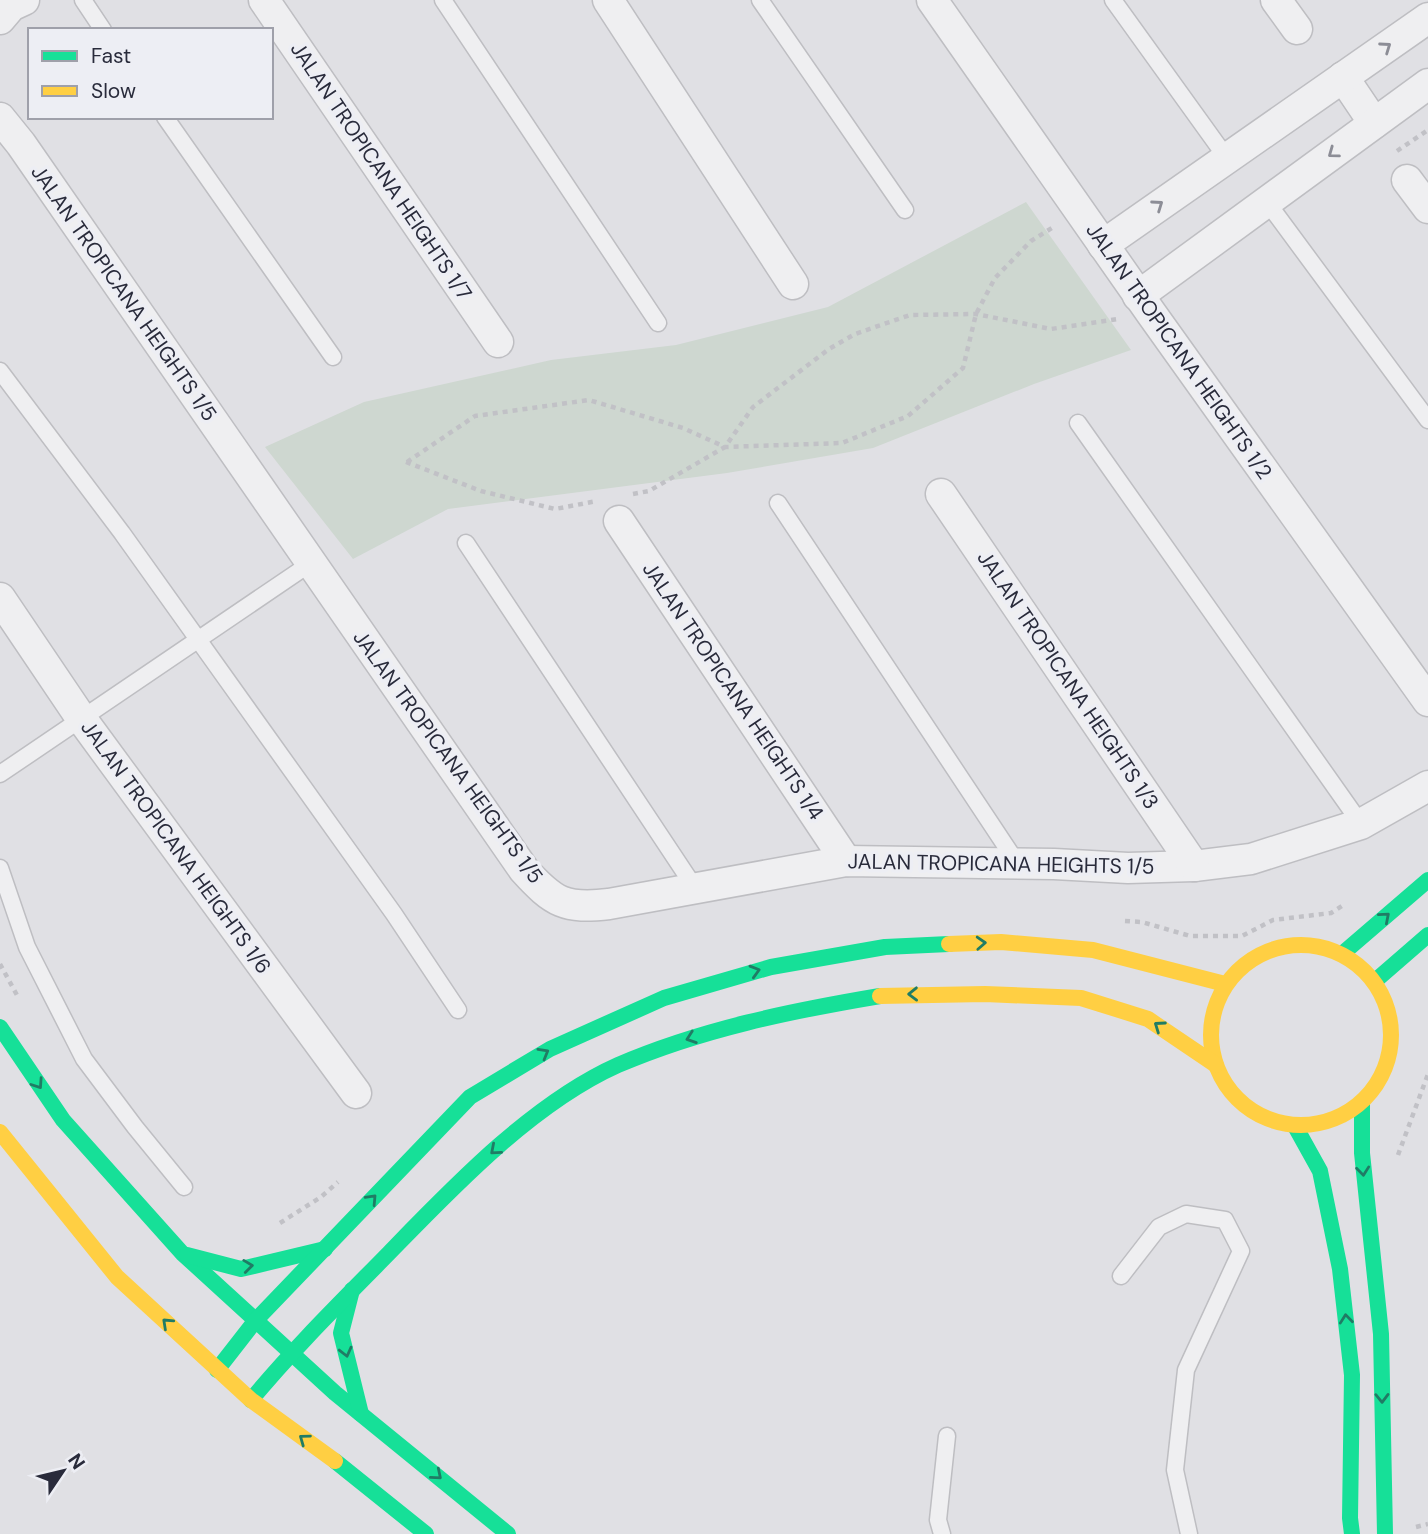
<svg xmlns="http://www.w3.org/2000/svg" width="1428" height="1534" viewBox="0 0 1428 1534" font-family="'DM Sans',sans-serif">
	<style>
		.green { fill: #ced7d0 }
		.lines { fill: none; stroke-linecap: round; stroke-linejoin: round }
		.lane-casing { stroke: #bebec2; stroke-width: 19 }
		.street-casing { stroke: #bebec2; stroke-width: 33 }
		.path { stroke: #c1c1c6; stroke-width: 4.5; stroke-dasharray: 5 5; stroke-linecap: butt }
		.lane { stroke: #efeff1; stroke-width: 16 }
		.street { stroke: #efeff1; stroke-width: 30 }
		.fast { stroke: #16e098; stroke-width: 16 }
		.slow { stroke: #ffcf43; stroke-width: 16 }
		.oneway { stroke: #8c8d96 }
		.oneway2 { stroke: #207c65 }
		.labels { text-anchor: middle; stroke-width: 7; stroke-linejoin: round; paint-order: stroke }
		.street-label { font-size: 21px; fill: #292b3b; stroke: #edeef4 }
	</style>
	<rect width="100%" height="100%" fill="#e0e0e4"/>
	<polygon class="green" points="1026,202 1131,350 1034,384 873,448 727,473 448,509 353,559 265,447 364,402 551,360 676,345 828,307"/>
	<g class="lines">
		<g class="lane-casing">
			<g id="lane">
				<polyline points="83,0 103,30"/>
				<polyline points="443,0 658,323"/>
				<polyline points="760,0 905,210"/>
				<polyline points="1113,0 1226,157"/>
				<polyline points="165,117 333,357"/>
				<polyline points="1267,202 1428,420"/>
				<polyline points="0,371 122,533 394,914 458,1010"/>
				<polyline points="1078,423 1361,824"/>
				<polyline points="778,503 1017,863"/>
				<polyline points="466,543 695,888"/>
				<polyline points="0,774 311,563"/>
				<polyline points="0,868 27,947 84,1059 135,1127 184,1187"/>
				<polyline points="1121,1276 1159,1227 1186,1214 1225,1220 1241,1251 1186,1370 1175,1470 1189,1534"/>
				<polyline points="942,1534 938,1520 947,1436"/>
			</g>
		</g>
		<g class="street-casing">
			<g id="street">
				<polyline points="264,0 498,342"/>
				<polyline points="608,0 793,284"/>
				<polyline points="932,0 1151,313 1428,701"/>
				<polyline points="1276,0 1297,29"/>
				<polyline points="0,19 11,6 24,0"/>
				<polyline points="1343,77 1374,123"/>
				<path d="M0 118 21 144 524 870C554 903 565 909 609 904L846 861 1054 864 1128 868 1194 866 1251 859 1361 824 1428 786"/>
				<polyline points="1407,180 1428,208"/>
				<polyline points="1103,245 1428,18"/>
				<polyline points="1138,296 1428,84"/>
				<polyline points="941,494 1194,866"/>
				<polyline points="619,521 846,861"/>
				<polyline points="0,598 81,718 356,1093"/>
			</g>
		</g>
		<g class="path">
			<polyline points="1397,151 1428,130"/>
			<polyline points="406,462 481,491 555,509 597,501"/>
			<polyline points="407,462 475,416 589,400 683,428 725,447 842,443 908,416 963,368 976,314 995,278 1031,241 1055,226"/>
			<polyline points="633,494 649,491 725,447 753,407 829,349 855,334 910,315 976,314 1051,329 1118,319"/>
			<polyline points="1125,921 1142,922 1190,936 1242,936 1273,920 1331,913 1342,906"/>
			<polyline points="0,964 18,997"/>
			<polyline points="1398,1155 1428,1074"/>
			<polyline points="280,1223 321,1197 338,1182"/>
			<polyline points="1416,1527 1428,1524"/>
		</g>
		<use href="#lane" class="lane"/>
		<use href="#street" class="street"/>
		<g class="fast">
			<polyline points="1342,954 1428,880"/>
			<polyline points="1375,981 1428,935"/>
			<polyline points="0,1027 63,1120 182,1253 335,1393 508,1534"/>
			<polyline points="1362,1103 1362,1153 1381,1334 1385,1534"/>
			<polyline points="1295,1126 1320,1171 1340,1269 1352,1375 1350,1518 1352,1534"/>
			<polyline points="187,1255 241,1269 325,1249"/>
			<polyline points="352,1290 341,1333 361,1414"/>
			<polyline points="217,1370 256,1320 470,1097 550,1049 664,998 771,967 885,947 949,944"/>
			<path d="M251 1400C294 1348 342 1301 389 1253 454 1186 533 1103 618 1065 702 1029 791 1011 880 996"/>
			<polyline points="335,1461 426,1534"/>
		</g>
		<g class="slow">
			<polyline points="949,944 1001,942 1093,950 1225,984"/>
			<circle cx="1301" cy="1035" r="90"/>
			<polyline points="880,996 985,994 1081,998 1148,1019 1216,1065"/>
			<polyline points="0,1132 117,1277 251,1400 335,1461"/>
		</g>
	</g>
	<defs><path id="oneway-chevron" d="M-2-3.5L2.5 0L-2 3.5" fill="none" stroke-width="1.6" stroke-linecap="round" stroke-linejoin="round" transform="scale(1.75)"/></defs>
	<g class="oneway">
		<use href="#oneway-chevron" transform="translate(1386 47) rotate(-35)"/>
		<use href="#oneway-chevron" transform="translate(1333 153) rotate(144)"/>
		<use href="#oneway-chevron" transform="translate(1158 205) rotate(-35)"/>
	</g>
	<g class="oneway2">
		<use href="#oneway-chevron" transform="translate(1385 917) rotate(-41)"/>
		<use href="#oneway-chevron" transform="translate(981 943) rotate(-3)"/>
		<use href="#oneway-chevron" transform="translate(755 971) rotate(-16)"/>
		<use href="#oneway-chevron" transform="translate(913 994) rotate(179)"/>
		<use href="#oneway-chevron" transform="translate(1159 1026) rotate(-145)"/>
		<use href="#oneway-chevron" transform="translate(691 1038) rotate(161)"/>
		<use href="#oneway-chevron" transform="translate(544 1053) rotate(-30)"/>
		<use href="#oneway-chevron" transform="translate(38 1084) rotate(56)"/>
		<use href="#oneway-chevron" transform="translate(495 1150) rotate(139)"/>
		<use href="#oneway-chevron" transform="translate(1363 1171) rotate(84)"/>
		<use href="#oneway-chevron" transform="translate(372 1199) rotate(-47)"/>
		<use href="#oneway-chevron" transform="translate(248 1266) rotate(-7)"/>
		<use href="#oneway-chevron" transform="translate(1346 1319) rotate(-96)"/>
		<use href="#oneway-chevron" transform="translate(167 1323) rotate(-137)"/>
		<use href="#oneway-chevron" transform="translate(346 1352) rotate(76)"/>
		<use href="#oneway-chevron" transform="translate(1382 1398) rotate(89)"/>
		<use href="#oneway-chevron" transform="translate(304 1439) rotate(-144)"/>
		<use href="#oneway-chevron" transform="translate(437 1475) rotate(40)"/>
	</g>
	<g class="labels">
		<g class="street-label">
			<text transform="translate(381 171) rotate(56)" y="7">JALAN TROPICANA HEIGHTS 1/7</text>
			<text transform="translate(124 293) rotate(55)" y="7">JALAN TROPICANA HEIGHTS 1/5</text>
			<text transform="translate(1179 351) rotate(55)" y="7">JALAN TROPICANA HEIGHTS 1/2</text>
			<text transform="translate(1068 680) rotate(56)" y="7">JALAN TROPICANA HEIGHTS 1/3</text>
			<text transform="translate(733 691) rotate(56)" y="7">JALAN TROPICANA HEIGHTS 1/4</text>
			<text transform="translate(448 757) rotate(54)" y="7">JALAN TROPICANA HEIGHTS 1/5</text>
			<text transform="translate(176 847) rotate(54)" y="7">JALAN TROPICANA HEIGHTS 1/6</text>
			<text transform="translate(1001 864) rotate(1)" y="7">JALAN TROPICANA HEIGHTS 1/5</text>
		</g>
	</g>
	<rect x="28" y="28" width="245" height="91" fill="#edeef4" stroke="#9fa0aa" stroke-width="2"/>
	<rect x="42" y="51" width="35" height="10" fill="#16e098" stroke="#9fa0aa" stroke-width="2"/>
	<text x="91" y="63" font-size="21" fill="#292b3b">Fast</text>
	<rect x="42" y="86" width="35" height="10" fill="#ffcf43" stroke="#9fa0aa" stroke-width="2"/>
	<text x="91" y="98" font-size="21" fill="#292b3b">Slow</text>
	<g transform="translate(63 1471) rotate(55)" stroke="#edeef4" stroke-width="5" paint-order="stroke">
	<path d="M0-5L12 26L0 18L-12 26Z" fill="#292b3b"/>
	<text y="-10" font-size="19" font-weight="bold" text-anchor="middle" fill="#292b3b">N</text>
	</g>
</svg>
